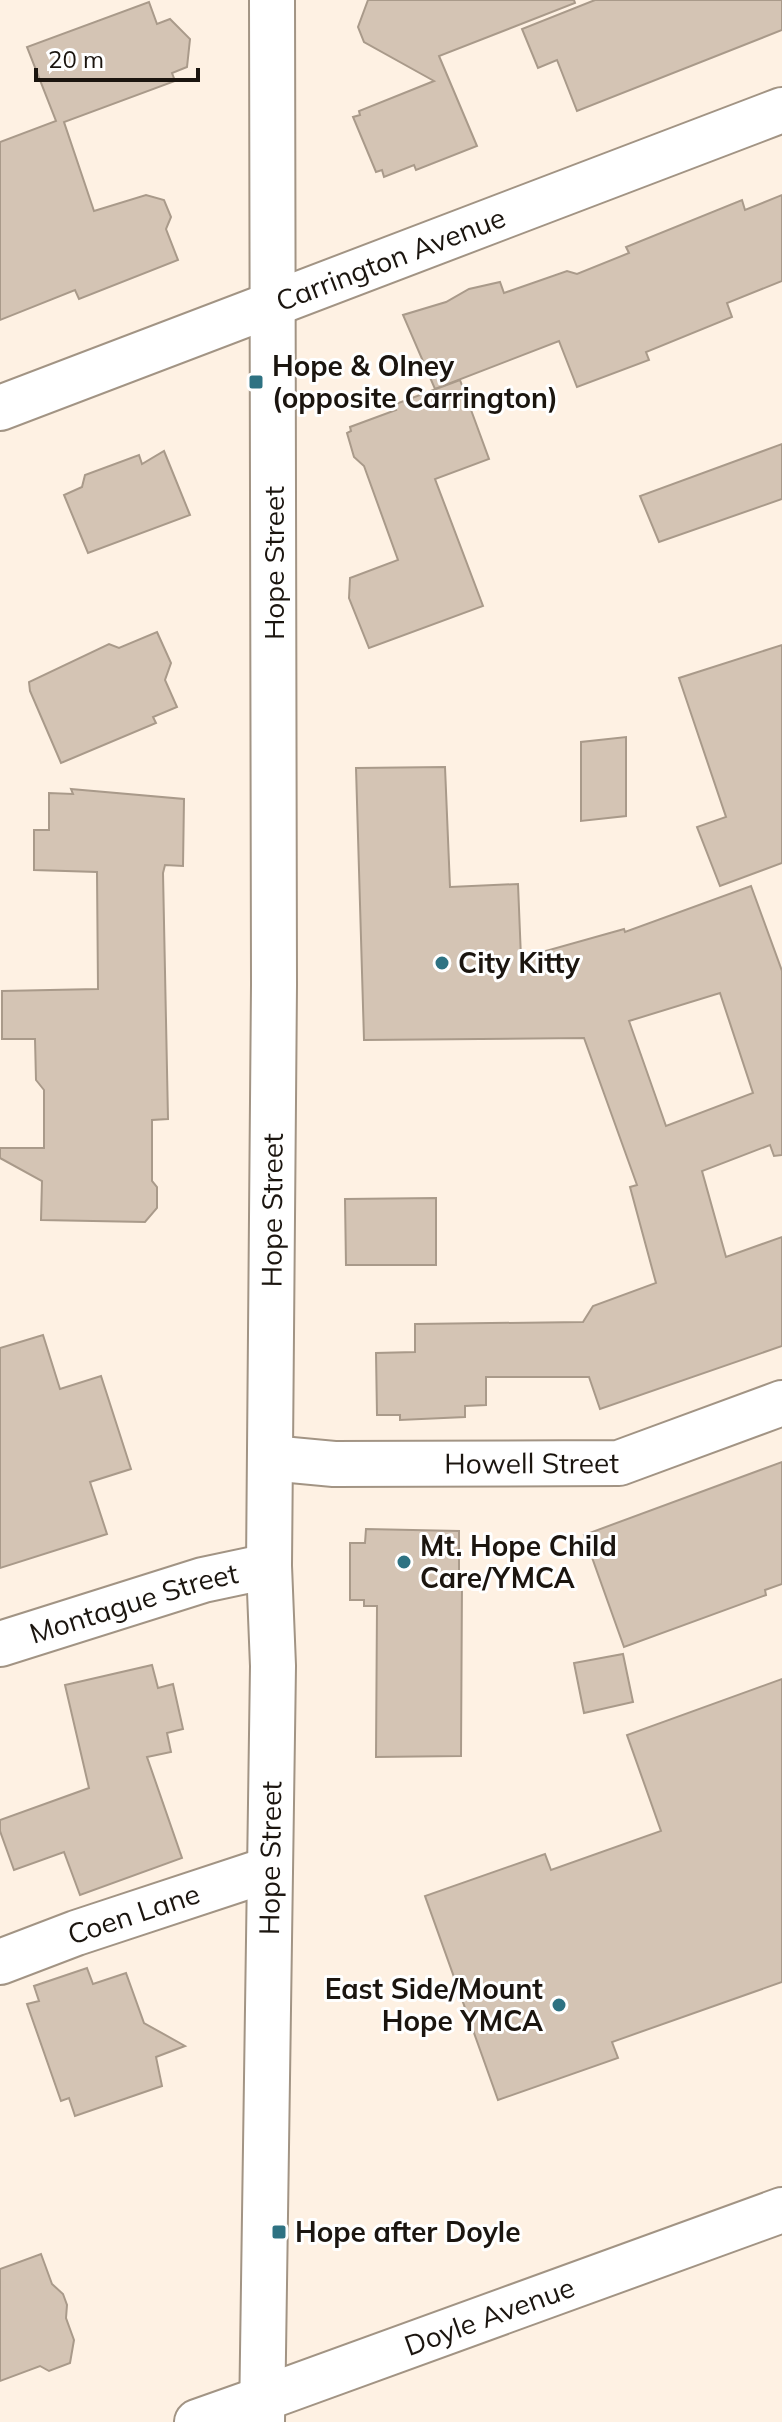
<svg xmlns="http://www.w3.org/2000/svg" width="782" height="2422" viewBox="0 0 782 2422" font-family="Mulish,sans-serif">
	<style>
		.building { fill: #d4c4b4; stroke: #a99a8a; stroke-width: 2; fill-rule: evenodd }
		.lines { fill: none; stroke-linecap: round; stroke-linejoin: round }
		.minor-casing { stroke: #a29484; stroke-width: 48 }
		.tertiary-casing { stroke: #a29484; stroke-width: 48 }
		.secondary-casing { stroke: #a29484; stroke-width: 48 }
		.minor { stroke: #fff; stroke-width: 44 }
		.tertiary { stroke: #fff; stroke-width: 44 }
		.secondary { stroke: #fff; stroke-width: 44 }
		.poi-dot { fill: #2e7282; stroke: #fff; stroke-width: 3 }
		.labels { text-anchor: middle; stroke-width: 6; stroke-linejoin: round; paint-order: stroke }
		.street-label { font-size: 28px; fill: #1b150f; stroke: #fff }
		.poi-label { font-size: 28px; font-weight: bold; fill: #1b150f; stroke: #fff; text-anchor: start }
	</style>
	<rect width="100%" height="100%" fill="#fef1e3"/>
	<g class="building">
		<polygon points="368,0 574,0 575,3 439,56 477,146 416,170 414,165 384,177 382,170 376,172 353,117 360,115 359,111 434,81 364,42 358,27"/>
		<polygon points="595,0 782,0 782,30 577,111 557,60 538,68 522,29"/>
		<polygon points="149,2 157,24 170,19 190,39 187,67 172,73 175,81 64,122 94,211 146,195 164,200 171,217 166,229 178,260 79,299 75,290 0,320 0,142 56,121 27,47"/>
		<polygon points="782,195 782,281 727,303 732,317 646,352 649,360 577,387 559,341 435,389 403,315 446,302 469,289 500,282 504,293 567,271 577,274 629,253 626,247 742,200 745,210"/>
		<polygon points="460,380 489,459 435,479 483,606 369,648 349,598 350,578 398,560 364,466 354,457 347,433 351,431 350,427 396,410 393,405"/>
		<polygon points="782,444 782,499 659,542 640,496"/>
		<polygon points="164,451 190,515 88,553 64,495 82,487 85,475 139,455 142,464"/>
		<polygon points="157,632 171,663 165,680 177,707 153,717 156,723 61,763 30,691 29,682 109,644 119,648"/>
		<polygon points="782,645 782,863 720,886 697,827 726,817 679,678"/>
		<polygon points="626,737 626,816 581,821 581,742"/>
		<path d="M445 767 450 887 518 884 521 958 624 929 625 932 751 886 782 971V1155L774 1156 770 1145 702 1171 726 1257 782 1237V1346L600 1409 589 1377H486V1405L465 1406V1417L400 1420V1415H377L376 1353 415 1352V1324L583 1322 593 1306 656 1283 630 1187 637 1185 584 1038 364 1040 356 768ZM720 993 753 1093 666 1126 629 1021Z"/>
		<polygon points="71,789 184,799 183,866 165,865 163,873 168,1119 152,1120 152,1181 157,1187 157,1208 145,1222 41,1220 42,1181 0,1158 0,1148 44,1148 44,1090 36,1080 35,1039 2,1039 2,991 98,989 97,872 34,870 34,830 49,830 49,793 73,794"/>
		<polygon points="436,1198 436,1265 346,1265 345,1199"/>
		<polygon points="43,1335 60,1389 101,1376 131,1469 90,1482 107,1534 0,1568 0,1348"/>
		<polygon points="782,1462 782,1584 765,1590 766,1595 624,1647 584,1535"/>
		<polygon points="366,1529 459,1531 459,1581 462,1581 461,1756 376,1757 377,1606 364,1606 364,1600 350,1600 350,1543 365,1543"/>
		<polygon points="623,1654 633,1702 584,1713 574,1663"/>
		<polygon points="152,1665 158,1688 173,1684 183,1729 167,1733 171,1752 147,1757 182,1858 80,1895 64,1852 14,1870 0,1831 0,1820 89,1788 65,1685"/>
		<polygon points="782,1679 782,1982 612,2042 618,2058 498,2100 425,1896 545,1854 551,1870 661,1831 627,1735"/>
		<polygon points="87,1968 93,1984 126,1973 144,2023 185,2046 156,2057 162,2086 75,2116 69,2098 61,2101 27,2004 39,2001 34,1986"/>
		<polygon points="41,2254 52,2284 63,2294 67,2305 66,2318 74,2340 70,2363 49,2371 40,2366 0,2381 0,2269"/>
	</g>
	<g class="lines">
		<g class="minor-casing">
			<g id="minor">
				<path id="s1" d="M0 408 782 110"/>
				<path id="s2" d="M270 1458 334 1464 619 1463 782 1403"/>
				<path id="s3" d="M0 1644 203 1580 269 1566"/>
				<path id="s4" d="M0 1962 76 1933 270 1869"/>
				<polyline points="197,2422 262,2399"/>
			</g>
		</g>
		<g class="tertiary-casing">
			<g id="tertiary">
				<path id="s5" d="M262 2399 782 2210"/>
			</g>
		</g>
		<g class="secondary-casing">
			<g id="secondary">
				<path id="s6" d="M262 2422 273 1666 269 1566 274 985 272 0"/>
			</g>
		</g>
		<use href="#minor" class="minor"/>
		<use href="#tertiary" class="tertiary"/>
		<use href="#secondary" class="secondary"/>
	</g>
	<g class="poi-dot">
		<rect x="248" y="374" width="16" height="16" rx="4"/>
		<circle cx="442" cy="963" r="8"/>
		<circle cx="404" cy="1562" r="8"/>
		<circle cx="559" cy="2005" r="8"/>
		<rect x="271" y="2224" width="16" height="16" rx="4"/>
	</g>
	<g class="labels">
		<g class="street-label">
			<text dy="10" stroke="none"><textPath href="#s1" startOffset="418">Carrington Avenue</textPath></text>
			<text transform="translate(274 563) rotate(-90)" y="10">Hope Street</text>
			<text dy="10" stroke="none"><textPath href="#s6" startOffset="1212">Hope Street</textPath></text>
			<text dy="10" stroke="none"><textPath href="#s2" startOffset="262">Howell Street</textPath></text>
			<text dy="10" stroke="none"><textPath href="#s3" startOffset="140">Montague Street</textPath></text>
			<text dy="10" stroke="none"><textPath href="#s6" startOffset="564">Hope Street</textPath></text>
			<text dy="10" stroke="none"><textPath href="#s4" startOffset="142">Coen Lane</textPath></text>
			<text dy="10" stroke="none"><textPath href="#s5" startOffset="242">Doyle Avenue</textPath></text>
		</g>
		<g class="poi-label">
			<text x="272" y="376">Hope &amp; Olney<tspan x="272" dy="32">(opposite Carrington)</tspan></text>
			<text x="458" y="973">City Kitty</text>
			<text x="420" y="1556">Mt. Hope Child<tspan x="420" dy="32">Care/YMCA</tspan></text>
			<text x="543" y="1999" text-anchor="end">East Side/Mount<tspan x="543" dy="32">Hope YMCA</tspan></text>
			<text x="295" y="2242">Hope after Doyle</text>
		</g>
	</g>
	<path d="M36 68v12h162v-12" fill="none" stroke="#1b150f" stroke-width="4"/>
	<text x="48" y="68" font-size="24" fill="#1b150f" stroke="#ffffff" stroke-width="6" paint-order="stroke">20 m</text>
</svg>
